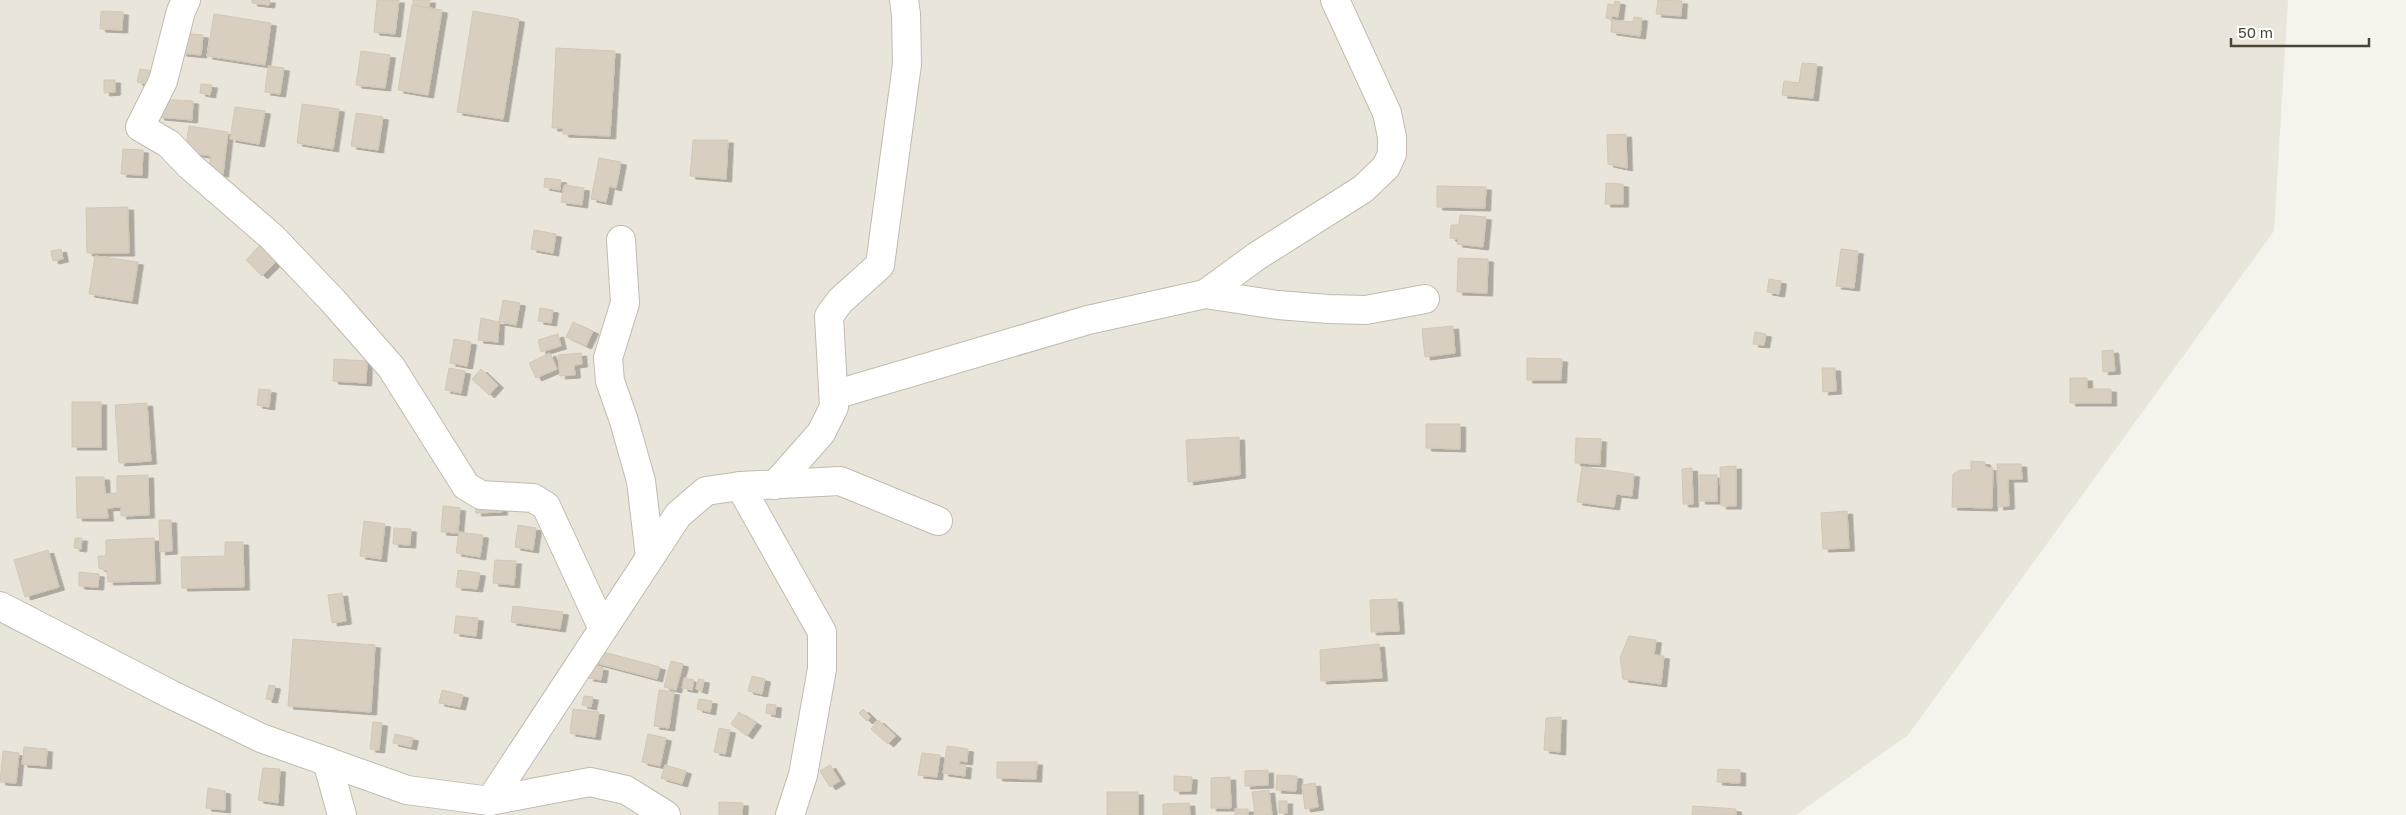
<svg xmlns="http://www.w3.org/2000/svg" width="2406" height="815" viewBox="0 0 2406 815" font-family="'Golos Text',sans-serif">
	<style>
		.residential { fill: #eae5da }
		.building { fill: #d8cfc1; stroke: #d3c7b4; filter: url(#shadow) }
		.lines { fill: none; stroke-linecap: round; stroke-linejoin: round }
		.minor-casing { stroke: #c2bbae; stroke-width: 30 }
		.minor { stroke: #fff; stroke-width: 28 }
	</style>
	<defs>
		<filter id="shadow"><feDropShadow dx="5.5" dy="3" stdDeviation="0" flood-color="#0004"/></filter>
	</defs>
	<rect width="100%" height="100%" fill="#f6f3ec"/>
	<polygon class="residential" points="0,0 2288,0 2274,231 1908,735 1796,815 0,815"/>
	<g class="building">
		<polygon points="252,0 270,0 269,5 252,3"/>
		<polygon points="377,0 399,0 395,34 374,32"/>
		<polygon points="413,0 430,0 429,8 413,5"/>
		<polygon points="1658,0 1682,1 1681,16 1656,14"/>
		<polygon points="1615,1 1620,2 1618,17 1611,16 1612,20 1606,18 1608,4 1614,5"/>
		<polygon points="412,5 442,10 428,95 398,90"/>
		<polygon points="101,11 123,12 122,30 100,29"/>
		<polygon points="473,11 519,19 503,119 457,112"/>
		<polygon points="214,14 271,23 265,65 207,56"/>
		<polygon points="1634,17 1642,18 1640,36 1611,32 1612,20 1633,22"/>
		<polygon points="183,33 203,35 201,55 181,53"/>
		<polygon points="556,48 615,51 610,136 563,134 563,128 552,128"/>
		<polygon points="361,51 390,55 385,88 356,85"/>
		<polygon points="1802,63 1817,64 1813,98 1782,95 1784,81 1799,83"/>
		<polygon points="268,66 284,68 280,94 265,92"/>
		<polygon points="140,69 153,71 150,85 137,82"/>
		<polygon points="104,80 115,80 115,92 104,93"/>
		<polygon points="201,84 212,85 210,95 200,93"/>
		<polygon points="160,99 193,101 192,120 159,117"/>
		<polygon points="302,104 339,109 333,149 297,143"/>
		<polygon points="235,107 265,111 259,144 230,139"/>
		<polygon points="356,113 383,117 378,150 351,146"/>
		<polygon points="189,126 228,132 223,174 209,172 211,156 185,152"/>
		<polygon points="1626,134 1627,168 1608,164 1607,135"/>
		<polygon points="693,140 728,140 726,179 690,176"/>
		<polygon points="123,149 143,150 142,175 121,174"/>
		<polygon points="599,158 621,162 616,188 609,186 606,202 591,199"/>
		<polygon points="545,178 561,180 560,190 544,187"/>
		<polygon points="1606,183 1623,184 1623,204 1605,204"/>
		<polygon points="564,185 584,188 582,205 561,202"/>
		<polygon points="1437,186 1486,187 1485,208 1437,207"/>
		<polygon points="128,207 129,253 87,253 86,208"/>
		<polygon points="1460,215 1486,217 1483,247 1457,244 1458,239 1450,238 1451,225 1459,225"/>
		<polygon points="534,230 556,234 553,253 531,249"/>
		<polygon points="260,245 277,261 262,276 246,260"/>
		<polygon points="61,249 63,259 53,261 51,251"/>
		<polygon points="1841,249 1858,251 1854,288 1836,286"/>
		<polygon points="95,256 138,262 132,301 89,294"/>
		<polygon points="1458,258 1488,259 1487,293 1457,292"/>
		<polygon points="1769,279 1781,281 1779,294 1767,292"/>
		<polygon points="503,300 520,303 516,325 499,322"/>
		<polygon points="540,308 553,310 551,323 538,321"/>
		<polygon points="481,318 499,322 498,342 478,340"/>
		<polygon points="573,322 593,331 586,346 566,337"/>
		<polygon points="1453,326 1455,353 1425,357 1422,329"/>
		<polygon points="1755,332 1766,334 1764,345 1753,344"/>
		<polygon points="558,334 561,346 541,352 538,340"/>
		<polygon points="454,339 471,342 467,366 450,363"/>
		<polygon points="2113,350 2115,371 2103,372 2102,351"/>
		<polygon points="550,353 557,369 536,378 529,363"/>
		<polygon points="581,353 582,364 574,365 575,375 560,376 558,355"/>
		<polygon points="1527,358 1562,359 1561,380 1527,380"/>
		<polygon points="334,359 367,361 366,383 333,381"/>
		<polygon points="449,368 465,371 461,393 445,390"/>
		<polygon points="1822,368 1835,368 1836,391 1823,392"/>
		<polygon points="481,369 498,385 489,395 472,379"/>
		<polygon points="2070,378 2087,378 2087,389 2111,389 2111,403 2070,403"/>
		<polygon points="259,389 271,390 269,407 257,405"/>
		<rect x="72" y="402" width="29" height="45"/>
		<polygon points="147,403 151,461 119,463 115,405"/>
		<polygon points="1426,424 1460,424 1460,449 1426,448"/>
		<polygon points="1239,437 1240,475 1188,482 1186,440"/>
		<polygon points="1576,438 1601,439 1600,464 1575,463"/>
		<polygon points="1971,461 1985,462 1985,467 1993,468 1992,508 1952,507 1953,474 1960,470 1971,470"/>
		<polygon points="1997,464 2021,464 2022,479 2008,479 2009,506 1998,507"/>
		<polygon points="1736,466 1736,506 1721,506 1720,467"/>
		<polygon points="1582,467 1634,474 1632,496 1616,494 1614,507 1577,502"/>
		<polygon points="1692,468 1693,504 1683,504 1682,469"/>
		<polygon points="148,475 149,515 121,516 121,507 107,508 108,518 77,518 76,477 104,477 105,494 117,493 117,476"/>
		<rect x="1700" y="475" width="17" height="26"/>
		<polygon points="501,496 502,512 476,513 475,497"/>
		<polygon points="443,506 460,508 458,533 441,532"/>
		<polygon points="1847,511 1849,548 1823,549 1821,513"/>
		<polygon points="159,520 171,520 172,551 160,552"/>
		<polygon points="364,521 385,524 381,559 360,556"/>
		<polygon points="518,525 536,528 533,550 515,547"/>
		<polygon points="394,528 411,529 410,545 393,544"/>
		<polygon points="459,532 483,535 480,557 456,553"/>
		<polygon points="75,538 82,538 81,549 74,548"/>
		<polygon points="154,538 155,581 108,582 107,571 99,568 98,556 106,556 106,540"/>
		<polygon points="225,542 243,542 244,587 182,588 181,557 225,556"/>
		<polygon points="48,550 59,587 25,597 14,560"/>
		<polygon points="495,560 516,561 514,585 493,583"/>
		<polygon points="458,570 480,573 477,589 456,587"/>
		<polygon points="79,572 99,574 98,587 79,586"/>
		<polygon points="342,593 346,621 332,623 328,595"/>
		<polygon points="1397,599 1399,631 1371,632 1370,600"/>
		<polygon points="513,606 563,612 560,629 511,622"/>
		<polygon points="456,616 478,618 476,636 454,633"/>
		<polygon points="1629,636 1656,640 1654,655 1664,656 1661,684 1623,679 1620,658"/>
		<polygon points="293,639 375,645 371,712 288,706"/>
		<polygon points="1379,644 1382,678 1321,681 1320,650"/>
		<polygon points="596,650 660,667 657,679 592,662"/>
		<polygon points="671,661 683,664 676,690 664,687"/>
		<polygon points="590,665 603,668 601,680 588,678"/>
		<polygon points="752,676 765,679 762,694 748,691"/>
		<polygon points="684,678 694,680 692,690 682,688"/>
		<polygon points="698,679 704,680 702,691 696,689"/>
		<polygon points="269,685 275,686 272,700 266,699"/>
		<polygon points="442,690 463,695 460,707 439,703"/>
		<polygon points="659,690 674,692 669,728 654,726"/>
		<polygon points="584,696 593,697 591,707 582,705"/>
		<polygon points="699,699 712,701 710,712 697,709"/>
		<polygon points="767,704 776,705 775,715 766,713"/>
		<polygon points="573,709 599,712 595,737 570,733"/>
		<polygon points="863,709 871,717 867,721 859,713"/>
		<polygon points="739,712 756,723 747,736 731,724"/>
		<polygon points="1561,717 1560,752 1544,750 1546,718"/>
		<polygon points="878,720 896,736 888,744 871,729"/>
		<polygon points="373,722 382,723 379,750 370,749"/>
		<polygon points="719,728 730,730 725,754 714,752"/>
		<polygon points="395,734 413,738 411,747 393,743"/>
		<polygon points="648,734 666,738 660,766 642,762"/>
		<polygon points="947,746 968,749 967,762 960,761 959,764 966,765 965,776 943,773"/>
		<polygon points="24,747 47,749 46,766 22,764"/>
		<polygon points="3,751 19,753 16,783 0,782"/>
		<polygon points="922,753 940,755 937,777 918,775"/>
		<polygon points="997,762 1037,762 1036,779 997,778"/>
		<polygon points="665,765 686,771 682,784 661,778"/>
		<polygon points="830,765 840,781 830,787 820,771"/>
		<polygon points="263,768 280,769 278,803 258,800"/>
		<polygon points="1718,769 1740,770 1740,783 1717,782"/>
		<polygon points="1268,770 1268,785 1245,786 1245,771"/>
		<polygon points="1277,775 1297,776 1296,791 1276,790"/>
		<polygon points="1174,776 1192,777 1191,791 1174,791"/>
		<polygon points="1230,777 1231,808 1211,808 1211,778"/>
		<polygon points="1315,783 1318,807 1305,809 1302,785"/>
		<polygon points="208,788 225,791 225,810 206,808"/>
		<polygon points="1269,790 1272,815 1255,815 1252,792"/>
		<rect x="1107" y="792" width="31" height="23"/>
		<rect x="1279" y="801" width="8" height="12"/>
		<polygon points="719,802 743,803 742,815 719,815"/>
		<polygon points="1189,803 1190,815 1163,815 1163,804"/>
		<polygon points="1693,806 1736,809 1736,815 1692,815"/>
		<rect x="1235" y="809" width="13" height="6"/>
	</g>
	<g class="lines">
		<g class="minor-casing">
			<g id="minor">
				<polyline points="186,0 181,11 163,81 140,127 169,144 190,166 272,237 333,301 391,367 466,486 481,495 533,498 546,506 603,629"/>
				<polyline points="621,240 625,303 608,358 610,381 624,421 641,481 650,557"/>
				<polyline points="1205,294 1257,256 1363,189 1386,167 1392,154 1392,137 1387,113 1335,0"/>
				<polyline points="834,395 1088,320 1205,294 1278,305 1328,309 1366,310 1425,299"/>
				<polyline points="775,485 821,433 834,407 829,316 840,301 880,265 907,64 906,14 904,0"/>
				<polyline points="740,486 822,632 822,669 803,775 790,815"/>
				<polyline points="0,606 172,695 261,738 407,790 490,801 590,782 626,790 666,815"/>
				<polyline points="327,761 342,815"/>
				<polyline points="490,801 678,515 706,491 740,486 840,481 938,521"/>
			</g>
		</g>
		<use href="#minor" class="minor"/>
	</g>
	<path d="M2231 38v8h138v-8" fill="none" stroke="#4b4439" stroke-width="2.5"/>
	<text x="2238" y="38" font-size="15" fill="#4b4439" stroke="#ffffff" stroke-width="4" paint-order="stroke">50 m</text>
</svg>
